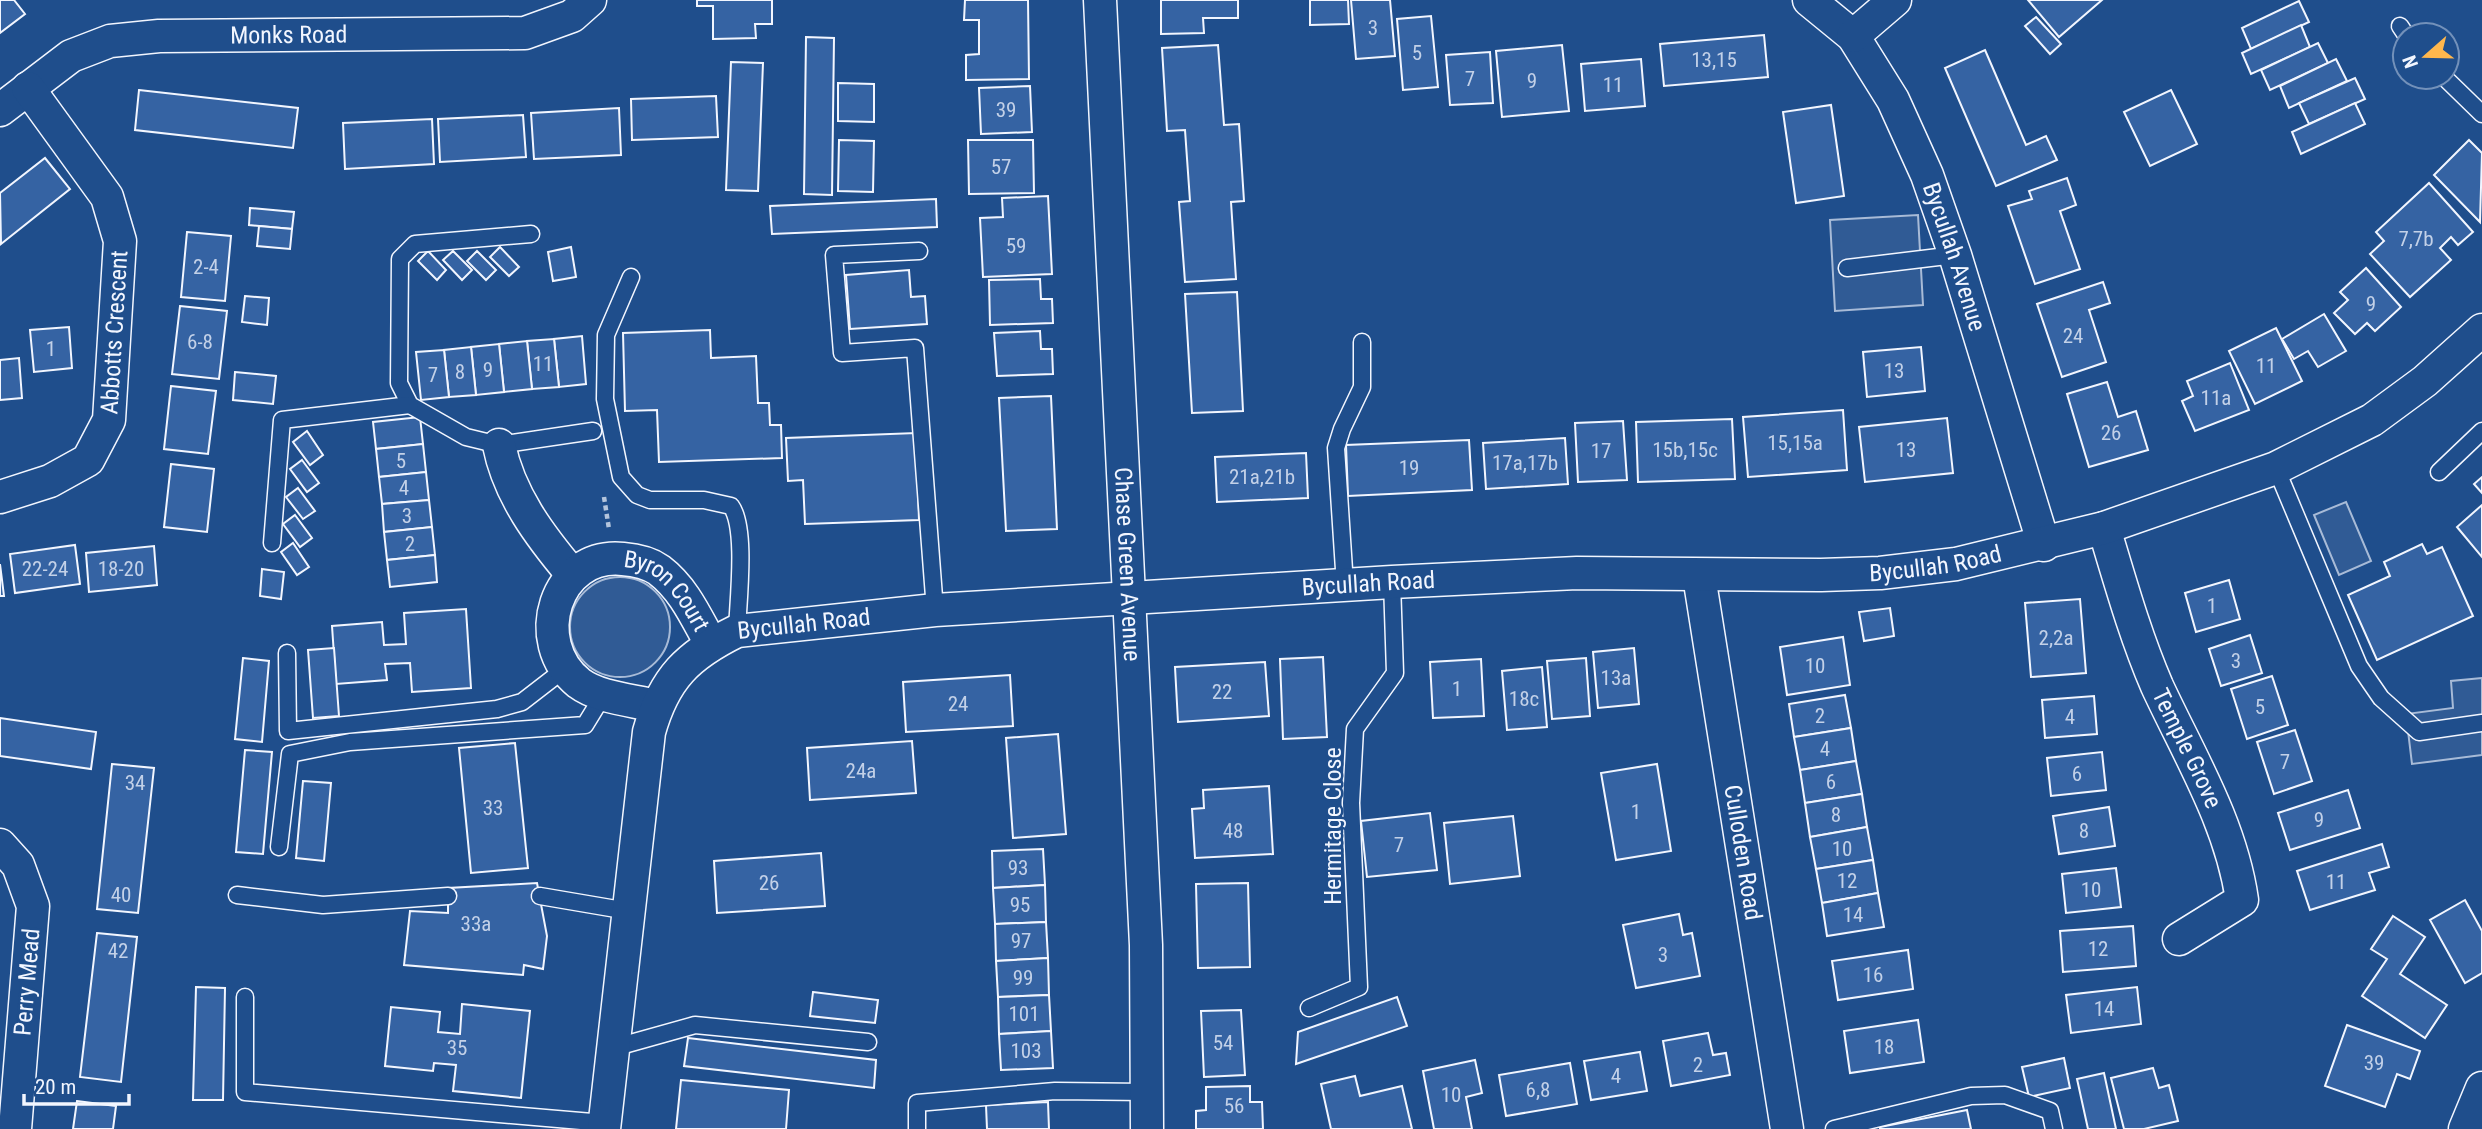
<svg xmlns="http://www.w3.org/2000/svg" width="2482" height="1129" viewBox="0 0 2482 1129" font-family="'Roboto Condensed',sans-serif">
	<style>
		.built { fill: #305b95; stroke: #a8bbd7; stroke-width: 2 }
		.building { fill: #3563a3; stroke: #f2f6ff; stroke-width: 2 }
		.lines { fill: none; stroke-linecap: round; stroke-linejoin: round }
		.service-casing { stroke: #f2f6ff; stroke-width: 19 }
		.minor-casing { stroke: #f2f6ff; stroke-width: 35 }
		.path { stroke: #b3c4dc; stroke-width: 4.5; stroke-dasharray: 5 3.5; stroke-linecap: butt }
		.service { stroke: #1f4e8c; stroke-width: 16 }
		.minor { stroke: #1f4e8c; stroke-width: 32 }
		.labels { text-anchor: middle; stroke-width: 5; stroke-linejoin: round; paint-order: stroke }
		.number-label { font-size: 21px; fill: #c3d1e8 }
		.street-label { font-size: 24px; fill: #f2f6ff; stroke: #1f4e8c }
	</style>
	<rect width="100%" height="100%" fill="#1f4e8c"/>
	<g class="built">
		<polygon points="1918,215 1923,305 1835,311 1830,220"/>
		<polygon points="2346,502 2371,561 2339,575 2314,515"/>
		<circle cx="620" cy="627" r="50"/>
		<polygon points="2482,678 2482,755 2412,764 2406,714 2453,708 2451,681"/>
	</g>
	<g class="building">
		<polygon points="0,0 14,0 25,14 0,33"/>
		<polygon points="697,0 772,0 772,24 755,24 756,38 713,39 713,6 697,6"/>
		<polygon points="965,0 1028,0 1029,79 966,80 966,55 979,54 979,20 964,20"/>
		<polygon points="1161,0 1238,0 1238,18 1203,18 1204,33 1161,34"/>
		<polygon points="1310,0 1348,0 1349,24 1310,25"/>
		<polygon points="1351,0 1390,0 1395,56 1356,59"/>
		<polygon points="2028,0 2102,0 2059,37"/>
		<polygon points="2299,1 2309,22 2251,49 2242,28"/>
		<polygon points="1431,16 1438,87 1403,90 1397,19"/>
		<polygon points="2036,17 2061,44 2050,54 2025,26"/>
		<polygon points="2301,25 2310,47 2251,74 2242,53"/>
		<polygon points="1764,35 1768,77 1664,86 1660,44"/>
		<polygon points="806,37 834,38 832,195 804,194"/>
		<polygon points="2318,43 2328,63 2270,90 2261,70"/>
		<polygon points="1218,45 1224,125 1239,124 1244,201 1231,202 1236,279 1185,282 1179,202 1190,201 1185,130 1167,131 1162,48"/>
		<polygon points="1562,45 1569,111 1502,117 1496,51"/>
		<polygon points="1985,50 2026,145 2046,136 2057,160 1996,186 1945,68"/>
		<polygon points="1490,52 1493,103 1450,105 1446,55"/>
		<polygon points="1641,59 1645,106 1585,111 1581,64"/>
		<polygon points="2336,59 2347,81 2289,108 2280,86"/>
		<polygon points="731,62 763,63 758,191 726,190"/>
		<polygon points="2355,78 2365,99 2309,124 2299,103"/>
		<polygon points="838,83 874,84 874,122 838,121"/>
		<polygon points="1030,86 1032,132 981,134 979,88"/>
		<polygon points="139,90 298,108 293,148 135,130"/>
		<polygon points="2171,90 2197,144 2150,166 2124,112"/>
		<polygon points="716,96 718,137 632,140 631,99"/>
		<polygon points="2355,103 2365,124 2301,154 2292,132"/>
		<polygon points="1831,105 1844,196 1796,203 1783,112"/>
		<polygon points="619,108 621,155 534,159 531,113"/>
		<polygon points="523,115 526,157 440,162 438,119"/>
		<polygon points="432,119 434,164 345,169 343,123"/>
		<polygon points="839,140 874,141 873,192 838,191"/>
		<polygon points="968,140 1033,140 1034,193 969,194"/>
		<polygon points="2469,140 2482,153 2480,222 2434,175"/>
		<polygon points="45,158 70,189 1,244 0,193"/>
		<polygon points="2067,178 2076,205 2060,211 2080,269 2035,284 2008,206 2032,199 2029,191"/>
		<polygon points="2429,183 2473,232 2458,245 2451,237 2440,248 2451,260 2410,297 2370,254 2384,241 2376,232"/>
		<polygon points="1048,196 1052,274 983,277 980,218 1003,217 1002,198"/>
		<polygon points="936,199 937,227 772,234 770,206"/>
		<polygon points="250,208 294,212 292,229 249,225"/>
		<polygon points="259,226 292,229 290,249 257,246"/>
		<polygon points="187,232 231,236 225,301 181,297"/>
		<polygon points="500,247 519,267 509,276 490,257"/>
		<polygon points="571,247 576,277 553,281 548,252"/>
		<polygon points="428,251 446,270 437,280 418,261"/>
		<polygon points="453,251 472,270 462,280 443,260"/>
		<polygon points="477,251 496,270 486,280 467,261"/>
		<polygon points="2366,268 2401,307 2375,331 2367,323 2355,334 2334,313 2348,300 2340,292"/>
		<polygon points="909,270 911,297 925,296 927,324 850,329 846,275"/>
		<polygon points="1040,279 1041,299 1052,299 1053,323 990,325 989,280"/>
		<polygon points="2103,282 2110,303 2089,310 2106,362 2062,377 2037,304"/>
		<polygon points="1237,292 1243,411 1192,413 1185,294"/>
		<polygon points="245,296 269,298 267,325 242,322"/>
		<polygon points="180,306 227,311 219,379 172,374"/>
		<polygon points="2324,314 2346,351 2318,367 2308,351 2294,359 2282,339"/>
		<polygon points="69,327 72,368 34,372 30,330"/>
		<polygon points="2276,328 2302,381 2255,404 2229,351"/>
		<polygon points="710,330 711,358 756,356 758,403 769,403 770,425 781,425 782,458 659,462 657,410 625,411 623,333"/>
		<polygon points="1040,331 1041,349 1052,349 1053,374 997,376 994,333"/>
		<polygon points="582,336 586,384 559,387 554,339"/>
		<polygon points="554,339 559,387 532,389 527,341"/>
		<polygon points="527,341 532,389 504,392 499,344"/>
		<polygon points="499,344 504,392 476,395 471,347"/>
		<polygon points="471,347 476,395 449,397 444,350"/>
		<polygon points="1921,347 1925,391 1867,397 1863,352"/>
		<polygon points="444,350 449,397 421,400 416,352"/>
		<polygon points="19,358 22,398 0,400 0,360"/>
		<polygon points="2230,363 2249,410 2195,431 2182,401 2193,396 2187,381"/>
		<polygon points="235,372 276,376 273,404 233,400"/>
		<polygon points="2107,382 2118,417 2136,411 2148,450 2089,467 2067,394"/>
		<polygon points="171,386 216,391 208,454 164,449"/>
		<polygon points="1051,396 1057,529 1006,531 999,398"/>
		<polygon points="1843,410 1847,470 1748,477 1743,417"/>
		<polygon points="420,417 423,444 376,449 373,422"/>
		<polygon points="1947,418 1953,473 1865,482 1859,427"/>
		<polygon points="1732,419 1735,479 1638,482 1636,422"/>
		<polygon points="1623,421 1627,480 1578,482 1575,423"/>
		<polygon points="307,431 323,455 310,465 293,442"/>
		<polygon points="916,433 919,520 805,524 803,480 788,481 786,438"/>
		<polygon points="1565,438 1568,484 1486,489 1483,443"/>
		<polygon points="1469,440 1472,490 1348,496 1346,445"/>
		<polygon points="423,444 426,472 379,477 376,449"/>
		<polygon points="1306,453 1308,498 1217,502 1215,457"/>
		<polygon points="302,460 319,483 307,492 290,469"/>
		<polygon points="171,464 214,469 207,532 164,527"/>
		<polygon points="426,472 429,500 382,504 379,477"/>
		<polygon points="2482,477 2482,493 2474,484"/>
		<polygon points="298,488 315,511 303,519 286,497"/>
		<polygon points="429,500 432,527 384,532 382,504"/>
		<polygon points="2482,505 2482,557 2457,527"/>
		<polygon points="295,515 312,538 300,547 283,524"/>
		<polygon points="432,527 435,555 387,560 384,532"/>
		<polygon points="293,543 309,567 297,575 281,552"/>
		<polygon points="2422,544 2427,554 2442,547 2473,616 2377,660 2348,595 2390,576 2384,562"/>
		<polygon points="75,545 80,584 15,593 10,554"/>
		<polygon points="154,546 157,585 89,592 86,553"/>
		<polygon points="435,555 437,582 390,587 387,560"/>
		<polygon points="0,564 4,596 0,596"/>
		<polygon points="262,569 284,572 281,599 260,596"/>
		<polygon points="2229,580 2240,619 2196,632 2185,593"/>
		<polygon points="2080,599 2086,673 2031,677 2025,603"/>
		<polygon points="1890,608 1894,636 1864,641 1859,612"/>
		<polygon points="466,609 471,688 412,692 410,663 385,664 387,680 336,684 332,626 382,622 384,645 406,644 404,613"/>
		<polygon points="2250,635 2262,673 2221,686 2209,649"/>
		<polygon points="1843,637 1850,685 1787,695 1780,647"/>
		<polygon points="334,648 339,716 313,718 308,650"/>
		<polygon points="1634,648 1639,704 1598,708 1593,652"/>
		<polygon points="1323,657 1327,737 1283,739 1280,659"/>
		<polygon points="243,658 269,661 262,742 235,739"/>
		<polygon points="1586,658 1590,716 1552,719 1547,661"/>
		<polygon points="1481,659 1484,716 1433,718 1430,662"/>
		<polygon points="1265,662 1269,716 1178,722 1175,667"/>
		<polygon points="1542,667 1547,727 1507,730 1502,671"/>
		<polygon points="1010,675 1013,726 906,732 903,682"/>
		<polygon points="2272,676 2288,725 2247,739 2231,689"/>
		<polygon points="1845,695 1851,728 1794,737 1789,704"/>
		<polygon points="2094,696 2097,734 2045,738 2042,700"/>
		<polygon points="0,718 96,732 91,769 0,756"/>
		<polygon points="1851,728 1856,761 1800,770 1794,737"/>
		<polygon points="2295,730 2312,781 2274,794 2257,742"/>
		<polygon points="1058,734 1066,834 1013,838 1006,738"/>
		<polygon points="912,741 916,793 810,800 807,748"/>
		<polygon points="515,743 528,868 471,873 459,748"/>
		<polygon points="245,750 272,752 263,854 236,852"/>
		<polygon points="2102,752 2106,790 2051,796 2047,758"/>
		<polygon points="1856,761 1862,794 1805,803 1800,770"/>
		<polygon points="112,764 154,768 138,913 97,909"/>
		<polygon points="1657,764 1671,851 1616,860 1601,773"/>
		<polygon points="303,781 331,783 324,861 296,858"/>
		<polygon points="1269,786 1273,854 1195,858 1192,809 1204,808 1203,790"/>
		<polygon points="2348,790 2360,828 2290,850 2278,813"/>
		<polygon points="1862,794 1867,827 1810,837 1805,803"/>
		<polygon points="2109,807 2115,846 2059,854 2053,816"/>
		<polygon points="1430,813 1437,870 1367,877 1361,821"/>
		<polygon points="1513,816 1520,876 1450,884 1444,823"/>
		<polygon points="1867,827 1873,860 1816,869 1810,837"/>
		<polygon points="2382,844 2389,867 2369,873 2375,890 2310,910 2297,871"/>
		<polygon points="1043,849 1045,885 993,888 992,851"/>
		<polygon points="821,853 825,906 717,913 714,861"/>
		<polygon points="1873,860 1878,893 1822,903 1816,869"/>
		<polygon points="2116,868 2121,907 2066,913 2062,874"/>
		<polygon points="537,883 547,936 543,969 524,965 523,975 404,965 410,911 448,913 448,888"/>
		<polygon points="1248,883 1250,967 1198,968 1196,884"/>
		<polygon points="1045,885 1046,922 995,924 993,888"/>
		<polygon points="1878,893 1884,927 1827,936 1822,903"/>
		<polygon points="2465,900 2482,931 2482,973 2465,983 2430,920"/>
		<polygon points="1679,914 1683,935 1692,933 1700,976 1636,988 1623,925"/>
		<polygon points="2393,916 2425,937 2400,974 2447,1005 2425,1038 2362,996 2387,959 2371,949"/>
		<polygon points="1046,922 1048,958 996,961 995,924"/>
		<polygon points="2133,926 2136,966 2063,972 2060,931"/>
		<polygon points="97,933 137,937 121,1082 80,1077"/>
		<polygon points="1908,950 1913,989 1838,1000 1832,961"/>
		<polygon points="1048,958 1049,995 998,997 996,961"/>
		<polygon points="196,987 225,988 223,1100 193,1100"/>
		<polygon points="2137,987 2141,1024 2071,1033 2066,995"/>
		<polygon points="813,992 878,1000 875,1023 810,1016"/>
		<polygon points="1049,995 1051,1031 999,1034 998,997"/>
		<polygon points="1397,997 1407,1026 1296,1064 1298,1032"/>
		<polygon points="462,1004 530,1011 521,1098 453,1091 456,1065 434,1063 433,1071 385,1066 391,1007 440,1012 438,1032 460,1034"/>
		<polygon points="1241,1010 1245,1075 1204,1077 1201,1011"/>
		<polygon points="1918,1020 1924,1062 1850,1073 1844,1031"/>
		<polygon points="2347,1025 2420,1051 2410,1079 2397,1074 2385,1107 2325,1086"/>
		<polygon points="1051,1031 1053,1068 1001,1070 999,1034"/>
		<polygon points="1708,1033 1713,1055 1726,1053 1730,1075 1671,1086 1663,1041"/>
		<polygon points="688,1038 876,1060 874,1088 684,1066"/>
		<polygon points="1640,1052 1647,1091 1591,1100 1584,1061"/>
		<polygon points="2064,1058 2070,1088 2029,1097 2022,1067"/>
		<polygon points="1475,1060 1482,1093 1466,1097 1472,1129 1434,1129 1423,1071"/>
		<polygon points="1570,1063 1577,1104 1506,1116 1499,1075"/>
		<polygon points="2153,1068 2159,1088 2169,1085 2178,1121 2144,1129 2124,1129 2111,1078"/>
		<polygon points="2104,1073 2116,1129 2088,1129 2077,1079"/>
		<polygon points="1355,1076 1360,1096 1402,1086 1412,1129 1331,1129 1321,1084"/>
		<polygon points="681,1080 789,1090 786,1129 676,1129"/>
		<polygon points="1250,1086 1250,1102 1262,1102 1263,1129 1196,1129 1196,1111 1206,1110 1206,1087"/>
		<polygon points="77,1101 116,1106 113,1129 73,1129"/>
		<polygon points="1048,1102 1049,1129 987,1129 986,1105"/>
		<polygon points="1967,1110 1971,1129 1880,1129 1880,1127"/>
	</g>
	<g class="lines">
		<g class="service-casing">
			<g id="service">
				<polyline points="2400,26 2406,35"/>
				<polyline points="2444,77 2482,114"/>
				<polyline points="531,234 415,244 400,259 399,383 410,405 466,437 499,445 593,431"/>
				<polyline points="919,251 834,255 842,353 915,348 935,610"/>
				<polyline points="1847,268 1955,255"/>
				<path d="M631 277 606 335 605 399 621 477 637 495 650 500H704L731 506C747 528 738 601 737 631"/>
				<polyline points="2276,468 2359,666 2381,698 2419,732 2482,723"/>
				<polyline points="2439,472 2482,431"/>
				<polyline points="272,543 282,420 410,405"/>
				<polyline points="1345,585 1336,448 1342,429 1362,387 1362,342"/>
				<polyline points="287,653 288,731 497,709 522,702 566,668"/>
				<polyline points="279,847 290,754 350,742 585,725 604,694"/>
				<polyline points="237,895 323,905 448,896"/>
				<polyline points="540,896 628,911"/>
				<polyline points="245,997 245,1092 604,1123"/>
				<polyline points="1309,1008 1359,987 1351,803 1355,729 1395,673 1392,582"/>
				<polyline points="613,1048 695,1025 868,1042"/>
				<polyline points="917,1129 917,1103 1055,1091 1147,1092"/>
				<polyline points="1834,1129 1971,1096 2005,1095 2050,1111 2054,1129"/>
			</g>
		</g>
		<g class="minor-casing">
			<g id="minor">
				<path id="s1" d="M1100 0 1146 945 1147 1129"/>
				<path id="s2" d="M1809 0 1853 36 1893 100 1927 175 1955 255 2044 545"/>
				<polyline points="1853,36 1895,0"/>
				<path id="s3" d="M0 110 71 56 110 41 159 36 525 33 572 16 590 0"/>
				<path d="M499 445C509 495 540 536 572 574"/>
				<path id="s4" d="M0 497 50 481 88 460 109 420 120 241 107 197 28 88"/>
				<path id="s5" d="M2104 528C2120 581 2135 635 2157 686 2189 755 2231 823 2242 900L2179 939"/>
				<path id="s6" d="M1699 576 1787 1129"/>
				<path id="s7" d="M656 706C632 700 599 698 579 683 528 642 555 552 623 559 635 560 649 563 659 570 684 589 696 617 711 644"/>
				<polyline points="0,845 18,865 33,906 15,1129"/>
				<path id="s8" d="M604 1129 649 732C664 678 688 655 737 631L935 610 1392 582 1577 573 1821 575 1880 573 1956 564 2104 528 2276 468 2372 420 2425 381 2482 330"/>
				<polyline points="2465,1129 2482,1088"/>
			</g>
		</g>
		<polyline class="path" points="604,497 609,529"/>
		<use href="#service" class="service"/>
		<use href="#minor" class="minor"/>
	</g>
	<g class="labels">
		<g class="number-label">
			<text x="1373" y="35">3</text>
			<text x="1417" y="60">5</text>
			<text x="1714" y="67">13,15</text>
			<text x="1470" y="86">7</text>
			<text x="1532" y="88">9</text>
			<text x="1613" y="92">11</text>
			<text x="1006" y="117">39</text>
			<text x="1001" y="174">57</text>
			<text x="2416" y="246">7,7b</text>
			<text x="1016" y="253">59</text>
			<text x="206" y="274">2-4</text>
			<text x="2371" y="311">9</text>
			<text x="2073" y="343">24</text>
			<text x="200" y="349">6-8</text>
			<text x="51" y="356">1</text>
			<text x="543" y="371">11</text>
			<text x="2266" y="373">11</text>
			<text x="488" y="377">9</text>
			<text x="1894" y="378">13</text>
			<text x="460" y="379">8</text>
			<text x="433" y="382">7</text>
			<text x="2216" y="405">11a</text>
			<text x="2111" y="440">26</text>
			<text x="1795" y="450">15,15a</text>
			<text x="1685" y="457">15b,15c</text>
			<text x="1906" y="457">13</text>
			<text x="1601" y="458">17</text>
			<text x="401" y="468">5</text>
			<text x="1525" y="470">17a,17b</text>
			<text x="1409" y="475">19</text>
			<text x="1262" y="484">21a,21b</text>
			<text x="404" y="495">4</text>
			<text x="407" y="523">3</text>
			<text x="410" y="551">2</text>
			<text x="45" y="576">22-24</text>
			<text x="121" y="576">18-20</text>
			<text x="2212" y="613">1</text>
			<text x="2056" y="645">2,2a</text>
			<text x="2236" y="668">3</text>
			<text x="1815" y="673">10</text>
			<text x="1616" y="685">13a</text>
			<text x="1457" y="696">1</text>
			<text x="1222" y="699">22</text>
			<text x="1524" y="706">18c</text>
			<text x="958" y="711">24</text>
			<text x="2260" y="714">5</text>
			<text x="1820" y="723">2</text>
			<text x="2070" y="724">4</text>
			<text x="1825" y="756">4</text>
			<text x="2285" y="769">7</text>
			<text x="861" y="778">24a</text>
			<text x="2077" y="781">6</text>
			<text x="1831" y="789">6</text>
			<text x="135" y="790">34</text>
			<text x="493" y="815">33</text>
			<text x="1636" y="819">1</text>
			<text x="1836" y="822">8</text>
			<text x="2319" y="827">9</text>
			<text x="1233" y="838">48</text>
			<text x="2084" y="838">8</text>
			<text x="1399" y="852">7</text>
			<text x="1842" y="856">10</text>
			<text x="1018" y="875">93</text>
			<text x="1847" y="888">12</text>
			<text x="2336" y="889">11</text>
			<text x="769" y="890">26</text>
			<text x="2091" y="897">10</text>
			<text x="121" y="902">40</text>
			<text x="1020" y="912">95</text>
			<text x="1853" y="922">14</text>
			<text x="476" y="931">33a</text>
			<text x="1021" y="948">97</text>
			<text x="2098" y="956">12</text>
			<text x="118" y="958">42</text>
			<text x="1663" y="962">3</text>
			<text x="1873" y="982">16</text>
			<text x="1023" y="985">99</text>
			<text x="2104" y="1016">14</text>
			<text x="1024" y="1021">101</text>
			<text x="1223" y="1050">54</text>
			<text x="1884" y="1054">18</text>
			<text x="457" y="1055">35</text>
			<text x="1026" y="1058">103</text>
			<text x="2374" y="1070">39</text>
			<text x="1698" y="1072">2</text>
			<text x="1616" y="1083">4</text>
			<text x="1538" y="1097">6,8</text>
			<text x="1451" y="1102">10</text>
			<text x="1234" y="1113">56</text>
		</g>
		<g class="street-label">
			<text dy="8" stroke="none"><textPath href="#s3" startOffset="310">Monks Road</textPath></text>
			<text dy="8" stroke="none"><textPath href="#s2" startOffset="301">Bycullah Avenue</textPath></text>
			<text dy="8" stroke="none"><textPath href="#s4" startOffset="229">Abbotts Crescent</textPath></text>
			<text dy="8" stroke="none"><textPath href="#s8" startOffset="1740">Bycullah Road</textPath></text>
			<text dy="8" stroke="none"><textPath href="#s1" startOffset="565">Chase Green Avenue</textPath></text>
			<text dy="8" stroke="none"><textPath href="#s8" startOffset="1172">Bycullah Road</textPath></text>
			<text dy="8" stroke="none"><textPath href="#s7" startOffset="313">Byron Court</textPath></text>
			<text dy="8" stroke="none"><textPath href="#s8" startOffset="606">Bycullah Road</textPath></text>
			<text dy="8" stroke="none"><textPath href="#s5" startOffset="236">Temple Grove</textPath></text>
			<text transform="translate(1333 826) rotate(-90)" y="8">Hermitage Close</text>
			<text dy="8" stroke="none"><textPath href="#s6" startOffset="280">Culloden Road</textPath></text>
			<text transform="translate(27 982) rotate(-85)" y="8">Perry Mead</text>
		</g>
	</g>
	<g transform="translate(2426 56) rotate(250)"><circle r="33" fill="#1f4e8c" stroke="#7391ba" stroke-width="2"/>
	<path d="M0-5L12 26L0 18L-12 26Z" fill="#ffb74d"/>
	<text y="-10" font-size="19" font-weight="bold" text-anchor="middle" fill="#f2f6ff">N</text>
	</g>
	<path d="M24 1094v10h105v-10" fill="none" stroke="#f2f6ff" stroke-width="3.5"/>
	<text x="35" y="1094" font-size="21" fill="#f2f6ff" stroke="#1f4e8c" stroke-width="5" paint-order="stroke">20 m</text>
</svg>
